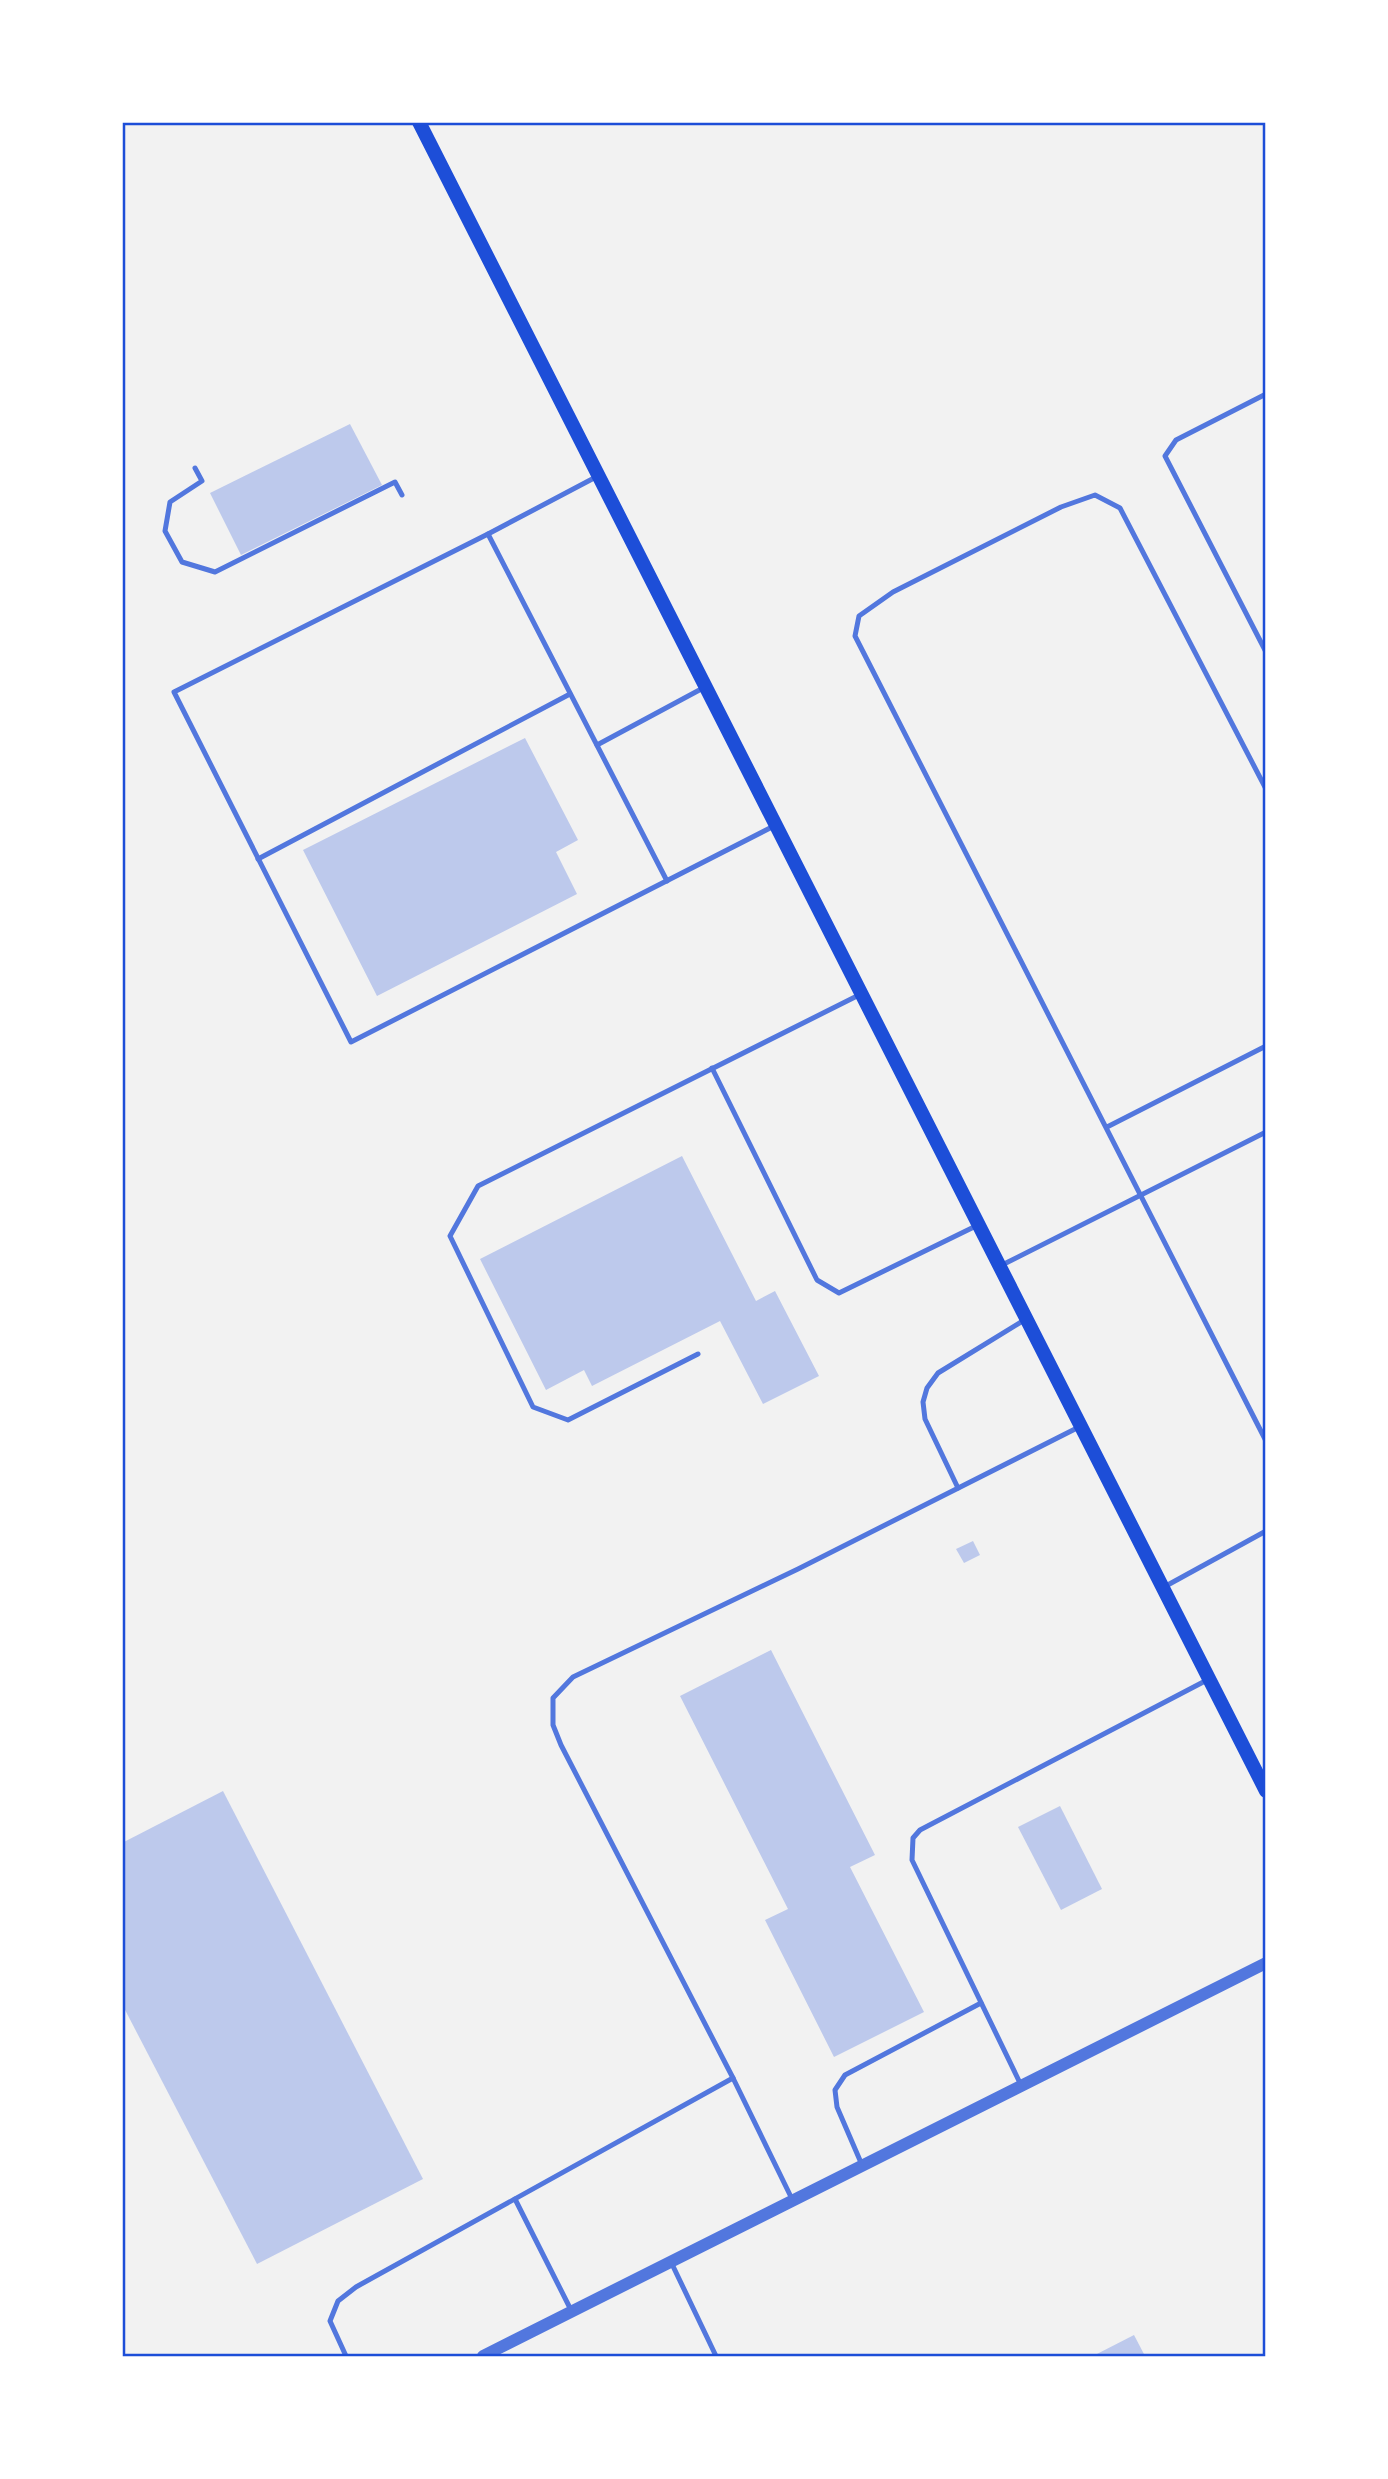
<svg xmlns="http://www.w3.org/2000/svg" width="1388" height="2479" viewBox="0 0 1388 2479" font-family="'Source Serif 4',serif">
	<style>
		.building { fill: #bdc9ec }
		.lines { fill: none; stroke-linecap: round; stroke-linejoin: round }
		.service { stroke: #5277de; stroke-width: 5 }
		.tertiary { stroke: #5277de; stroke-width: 12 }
		.secondary { stroke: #1d4ed8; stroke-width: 14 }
		.neatline { fill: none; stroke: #1d4ed8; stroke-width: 2.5 }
	</style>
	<rect width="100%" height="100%" fill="#f2f2f2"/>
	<g class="building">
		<polygon points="350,424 382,485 241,555 210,493"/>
		<polygon points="525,738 578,840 556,852 577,894 377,996 303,850"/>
		<polygon points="682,1156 756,1301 775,1291 819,1376 763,1404 720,1321 592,1386 584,1370 546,1390 480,1259"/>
		<polygon points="973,1541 980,1555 964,1563 956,1549"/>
		<polygon points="771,1650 875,1855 850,1867 924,2012 834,2057 765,1920 788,1909 680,1696"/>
		<polygon points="223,1791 423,2179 257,2264 122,2004 122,1843"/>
		<polygon points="1060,1806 1102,1889 1061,1910 1018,1827"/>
		<polygon points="1134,2335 1145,2356 1093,2356"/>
	</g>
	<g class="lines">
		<g class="service">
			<polyline points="1266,394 1176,440 1165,456 1266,652"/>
			<polyline points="195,468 202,481 170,502 165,531 182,562 215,572 395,482 402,495"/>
			<polyline points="596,477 488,534 174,692 351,1042 774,826"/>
			<polyline points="488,534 667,881"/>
			<polyline points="597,745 705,687"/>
			<polyline points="1266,789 1120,508 1095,495 1061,507 893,592 859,616 855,636 1266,1441"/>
			<polyline points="258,859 570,694"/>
			<polyline points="712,1068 817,1280 839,1293 978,1225"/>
			<polyline points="1107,1127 1266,1046"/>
			<polyline points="1002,1265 1266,1132"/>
			<polyline points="698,1354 568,1420 533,1407 450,1236 478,1186 861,994"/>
			<polyline points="958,1488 925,1419 923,1402 927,1388 938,1373 1026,1319"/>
			<polyline points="1164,1587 1266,1531"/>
			<polyline points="1021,2085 912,1860 913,1838 920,1830 1209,1679"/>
			<polyline points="862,2165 837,2107 835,2090 845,2075 981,2003"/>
			<polyline points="515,2199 572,2312"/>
			<polyline points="793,2201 733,2078 561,1745 553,1725 553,1698 573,1677 798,1569 1081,1426"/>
			<polyline points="671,2262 716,2356"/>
			<polyline points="346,2356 330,2321 338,2301 356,2287 733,2078"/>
		</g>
		<polyline class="tertiary" points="483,2356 1266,1963"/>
		<polyline class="secondary" points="419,122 1266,1791"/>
	</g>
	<rect width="1388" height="2479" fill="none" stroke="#ffffff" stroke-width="248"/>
	<rect x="124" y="124" width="1140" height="2231" class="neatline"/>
</svg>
